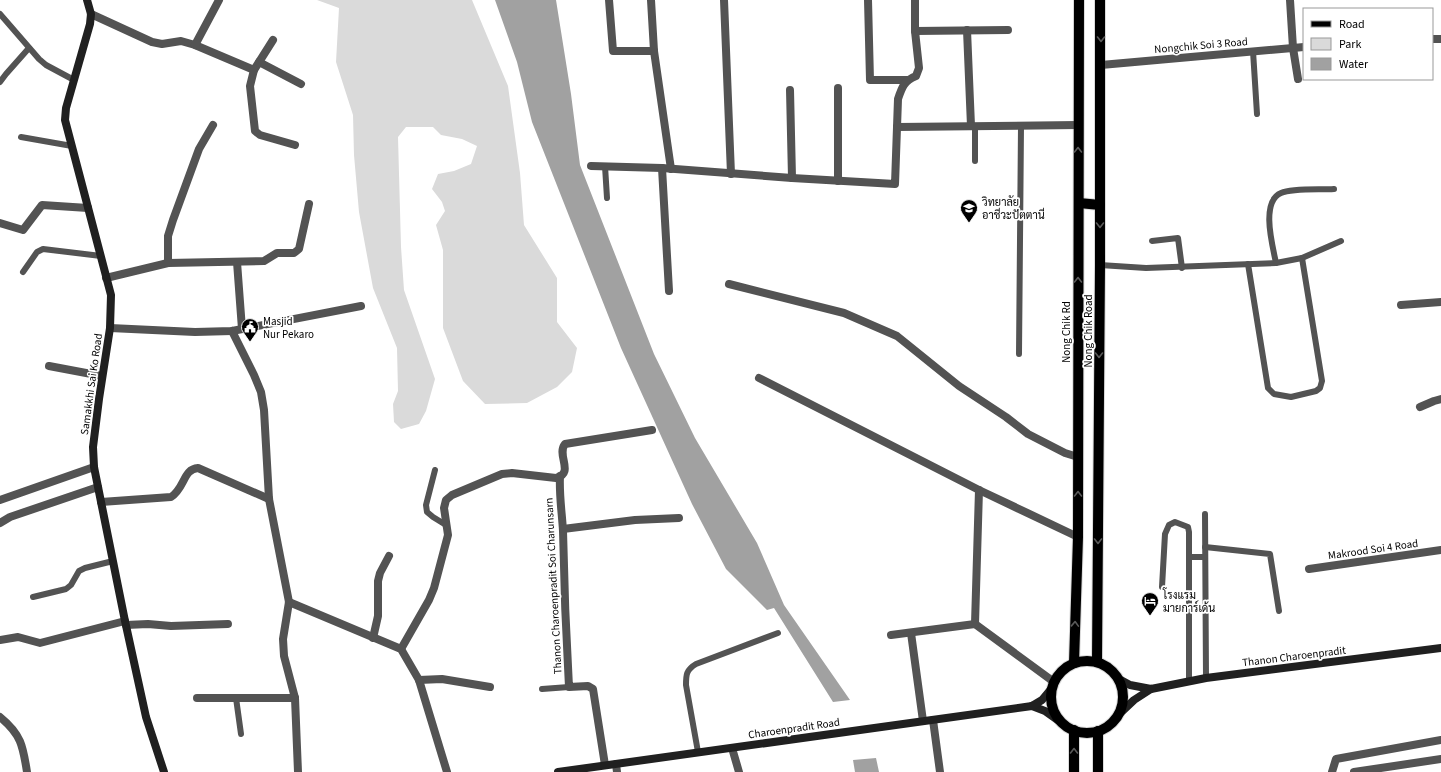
<svg xmlns="http://www.w3.org/2000/svg" width="1441" height="772" viewBox="0 0 1441 772" font-family="'Source Sans 3',Sarabun,sans-serif">
	<style>
		.green { fill: #dadada }
		.water { fill: #a1a1a1 }
		.lines { fill: none; stroke-linecap: round; stroke-linejoin: round }
		.primary-casing { stroke: #dbdbdb; stroke-width: 12 }
		.lane { stroke: #535353; stroke-width: 6 }
		.street { stroke: #535353; stroke-width: 8 }
		.secondary { stroke: #202020; stroke-width: 8 }
		.primary { stroke: #000; stroke-width: 10 }
		.oneway { stroke: #595959 }
		.labels { text-anchor: middle; stroke-width: 3.5; stroke-linejoin: round; paint-order: stroke }
		.street-label { font-size: 11px; fill: #000; stroke: #fff }
		.poi-label { font-size: 11px; fill: #000; stroke: #fff; text-anchor: start }
	</style>
	<rect width="100%" height="100%" fill="#fff"/>
	<polygon class="green" points="317,0 472,0 508,86 520,173 524,225 557,278 557,322 577,348 572,372 557,387 527,403 485,404 463,381 443,328 443,250 436,225 445,211 442,202 432,189 438,174 454,171 471,164 477,146 462,139 441,135 433,127 406,127 398,137 401,247 404,290 435,379 426,411 419,424 401,429 394,422 393,404 398,391 397,348 373,288 359,212 354,155 353,115 336,62 339,8"/>
	<g class="water">
		<polygon points="495,0 556,0 571,94 580,165 654,354 695,438 757,543 784,605 850,700 833,702 774,608 767,610 726,569 692,504 621,348 532,122 517,62"/>
		<polygon points="876,758 879,772 855,772 853,760"/>
	</g>
	<g class="lines">
		<g class="primary-casing">
			<g id="primary">
				<polyline points="1079,203 1100,205"/>
				<circle cx="1087" cy="697" r="36"/>
				<polyline points="1097,662 1100,265 1100,0"/>
				<polyline points="1074,663 1078,537 1079,0"/>
				<polyline points="1074,730 1074,772"/>
				<polyline points="1098,731 1098,772"/>
			</g>
		</g>
		<g class="lane">
			<polyline points="0,14 39,59 46,65 74,80"/>
			<polyline points="1253,51 1257,114"/>
			<polyline points="0,82 6,74 29,48"/>
			<polyline points="21,137 72,146"/>
			<polyline points="975,161 975,126"/>
			<polyline points="605,166 607,198"/>
			<polyline points="1152,241 1178,238 1182,268"/>
			<path d="M1276 263C1273 247 1260 202 1281 193 1293 188 1320 190 1334 189"/>
			<polyline points="1248,264 1268,388 1274,394 1291,397 1316,391 1320,388 1322,381 1302,258"/>
			<polyline points="1100,265 1146,268 1276,263 1302,258 1341,241"/>
			<polyline points="23,272 37,252 43,249 101,256"/>
			<polyline points="1019,354 1021,126"/>
			<polyline points="435,470 426,505 427,512 433,517 446,525"/>
			<polyline points="1205,514 1206,678"/>
			<polyline points="1205,547 1270,554 1279,611"/>
			<polyline points="1189,557 1205,557"/>
			<polyline points="1162,587 1165,534 1169,525 1175,522 1188,527 1189,532 1189,682"/>
			<polyline points="33,597 66,589 71,585 79,571 85,568 113,561"/>
			<polyline points="542,689 569,687"/>
			<polyline points="236,698 241,734"/>
			<path d="M698 752 686 685C686 675 686 670 696 664L778 633"/>
		</g>
		<g class="street">
			<polyline points="609,0 613,51 654,51"/>
			<polyline points="651,0 654,51 671,169"/>
			<polyline points="724,0 731,174"/>
			<polyline points="868,0 870,80 907,80"/>
			<polyline points="1290,0 1293,48 1298,79"/>
			<polyline points="91,14 152,42 162,44 181,41 195,45 254,70 273,40"/>
			<polyline points="967,30 971,126"/>
			<polyline points="915,31 1008,30"/>
			<polyline points="1432,39 1441,39"/>
			<polyline points="195,45 219,0"/>
			<polyline points="259,62 301,84"/>
			<polyline points="1101,65 1304,47"/>
			<polyline points="254,70 250,86 255,131 260,135 295,145"/>
			<polyline points="838,88 838,181"/>
			<polyline points="790,90 792,178"/>
			<polyline points="897,127 1078,125"/>
			<path d="M591 166 662 168 792 178 895 184 898 99C902 87 904 81 916 76L919 68 915 31V0"/>
			<polyline points="662,168 669,291"/>
			<polyline points="0,223 23,230 42,205 88,208"/>
			<polyline points="237,262 242,329"/>
			<polyline points="168,263 264,261 277,253 294,253 299,249 309,204"/>
			<polyline points="106,278 168,263 168,236 173,220 199,149 213,125"/>
			<polyline points="729,284 844,313 897,336 959,386 1006,417 1028,434 1065,453 1078,457"/>
			<polyline points="1401,305 1441,302"/>
			<polyline points="110,328 195,332 232,331 361,306"/>
			<polyline points="232,331 254,375 261,392 264,410 269,499 289,602 283,639 284,656 295,698 298,772"/>
			<polyline points="49,366 102,376"/>
			<polyline points="759,378 979,490 1078,537"/>
			<polyline points="1420,407 1434,401 1441,399"/>
			<path d="M560 476C559 495 562 513 563 531 564 583 566 635 569 687L588 686 593 689 605 765"/>
			<polyline points="0,500 94,467"/>
			<path d="M101 502 171 497C185 488 183 469 198 468L269 499"/>
			<polyline points="0,523 10,517 98,487"/>
			<polyline points="563,529 635,520 679,518"/>
			<polyline points="1309,569 1441,550"/>
			<polyline points="289,602 401,649 419,680 447,772"/>
			<polyline points="975,624 1054,682"/>
			<polyline points="126,625 148,624 171,626 228,624"/>
			<polyline points="911,633 923,721"/>
			<polyline points="891,635 975,624 979,490"/>
			<polyline points="373,638 378,616 378,581 380,573 389,556"/>
			<polyline points="0,640 18,637 40,643 125,621"/>
			<path d="M401 649 429 600 434 588 448 535 444 508 446 500 452 495 502 474 512 473 556 478C575 473 556 455 565 444L652 430"/>
			<polyline points="419,680 442,679 490,687"/>
			<polyline points="197,698 295,698"/>
			<path d="M0 717C21 734 23 746 27 772"/>
			<polyline points="933,720 940,772"/>
			<polyline points="732,748 739,772"/>
			<polyline points="616,764 617,772"/>
			<polyline points="1332,772 1336,759 1441,740"/>
			<polyline points="1354,772 1441,759"/>
		</g>
		<g class="secondary">
			<polyline points="87,0 91,14 90,24 66,108 65,120 111,295 110,328 99,399 93,447 94,467 125,621 146,717 164,772"/>
			<polyline points="1117,678 1130,685 1151,689 1206,678 1441,648"/>
			<polyline points="1032,706 1045,711 1059,721"/>
			<polyline points="1117,716 1134,700 1151,689"/>
			<polyline points="558,772 1032,706 1042,700 1052,688"/>
		</g>
		<use href="#primary" class="primary"/>
	</g>
	<defs><path id="oneway-chevron" d="M-2-3.5L2.5 0L-2 3.5" fill="none" stroke-width="1.6" stroke-linecap="round" stroke-linejoin="round"/></defs>
	<g class="oneway">
		<use href="#oneway-chevron" transform="translate(1101 39) rotate(90)"/>
		<use href="#oneway-chevron" transform="translate(1078 150) rotate(-90)"/>
		<use href="#oneway-chevron" transform="translate(1100 225) rotate(90)"/>
		<use href="#oneway-chevron" transform="translate(1078 280) rotate(-90)"/>
		<use href="#oneway-chevron" transform="translate(1099 355) rotate(90)"/>
		<use href="#oneway-chevron" transform="translate(1078 494) rotate(-90)"/>
		<use href="#oneway-chevron" transform="translate(1098 541) rotate(90)"/>
		<use href="#oneway-chevron" transform="translate(1075 624) rotate(-88)"/>
		<use href="#oneway-chevron" transform="translate(1074 751) rotate(-90)"/>
	</g>
	<defs>
		<g id="university-pin" transform="scale(0.9)"><path d="M0 17L-7.5 6A9.5 9.5 0 1 1 7.5 6Z" fill="#000" stroke="#fff"/><path d="M0-5L7-2L0 1L-7-2ZM-4 1L0 2.5L4 1V4Q0 6-4 4Z" fill="#fff"/></g>
		<g id="civic-pin" transform="scale(0.9)"><path d="M0 17L-7.5 6A9.5 9.5 0 1 1 7.5 6Z" fill="#000" stroke="#fff"/><path d="M-.6-6.5H3V-4.5H.6V-3L4-1V1h2V6H-6V1h2V-1L-.6-3ZM-1.2 2.5V6h2.4V2.5Z" fill="#fff"/></g>
		<g id="hotel-pin" transform="scale(0.9)"><path d="M0 17L-7.5 6A9.5 9.5 0 1 1 7.5 6Z" fill="#000" stroke="#fff"/><path d="M-6-4.5h1.5V1H6V5H4.5V3h-9V5H-6ZM-4 0a1.8 1.8 0 1 1 3.6 0ZM.5 0V-2.5h3Q6-2.5 6 0Z" fill="#fff"/></g>
	</defs>
	<g fill-rule="evenodd">
		<use href="#university-pin" x="969" y="208"/>
		<use href="#civic-pin" x="250" y="327"/>
		<use href="#hotel-pin" x="1150" y="601"/>
	</g>
	<g class="labels">
		<g class="street-label">
			<text transform="translate(1201 45) rotate(-5)" y="4">Nongchik Soi 3 Road</text>
			<text transform="translate(1088 331) rotate(-90)" y="4">Nong Chik Road</text>
			<text transform="translate(1066 332) rotate(-90)" y="4">Nong Chik Rd</text>
			<text transform="translate(91 384) rotate(-82)" y="4">Samakkhi Sai Ko Road</text>
			<text transform="translate(1373 549) rotate(-8)" y="4">Makrood Soi 4 Road</text>
			<text transform="translate(553 586) rotate(-93)" y="4">Thanon Charoenpradit Soi Charunsarn</text>
			<text transform="translate(1294 656) rotate(-7)" y="4">Thanon Charoenpradit</text>
			<text transform="translate(794 728) rotate(-8)" y="4">Charoenpradit Road</text>
		</g>
		<g class="poi-label">
			<text x="982" y="206">วิทยาลัย<tspan x="982" dy="13">อาชีวะปัตตานี</tspan></text>
			<text x="263" y="325">Masjid<tspan x="263" dy="13">Nur Pekaro</tspan></text>
			<text x="1163" y="599">โรงแรม<tspan x="1163" dy="13">มายการ์เด้น</tspan></text>
		</g>
	</g>
	<rect x="1303" y="8" width="130" height="72" fill="#ffffff" stroke="#999999"/>
	<rect x="1311" y="21" width="20" height="6" fill="#000000" stroke="#999999"/>
	<text x="1339" y="28" font-size="12" fill="#000000">Road</text>
	<rect x="1311" y="38" width="20" height="12" fill="#dadada" stroke="#999999"/>
	<text x="1339" y="48" font-size="12" fill="#000000">Park</text>
	<rect x="1311" y="58" width="20" height="12" fill="#a1a1a1" stroke="#999999"/>
	<text x="1339" y="68" font-size="12" fill="#000000">Water</text>
</svg>
